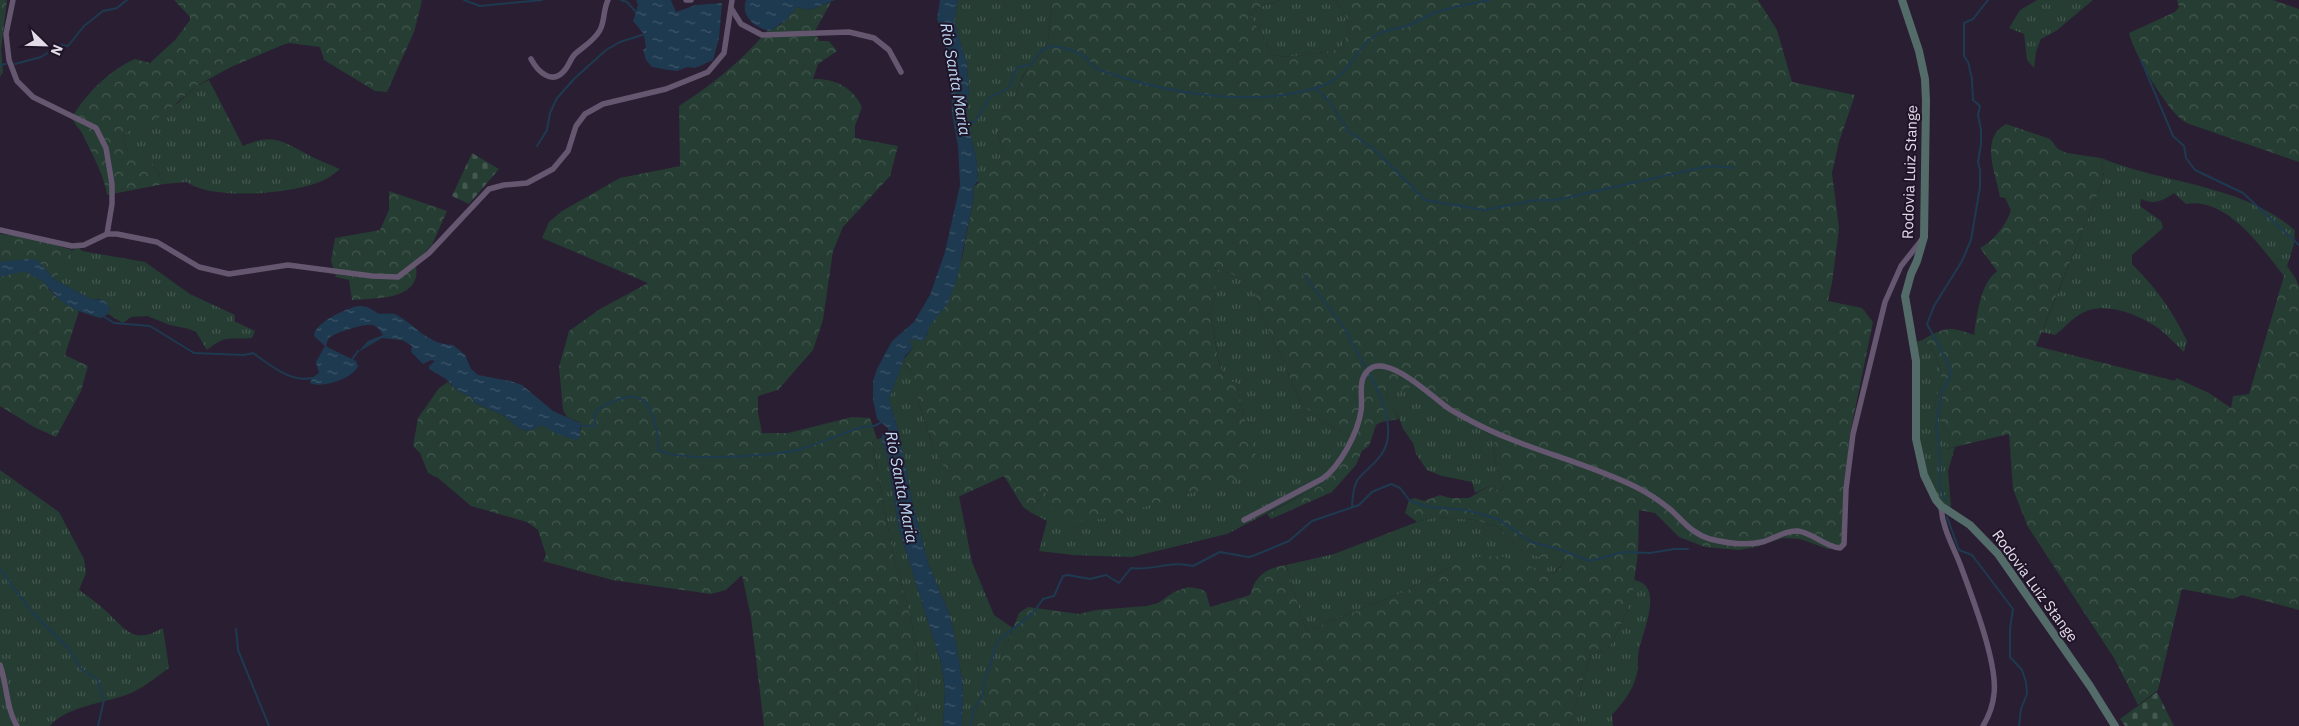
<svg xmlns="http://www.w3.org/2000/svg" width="2299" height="726" viewBox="0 0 2299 726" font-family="'IBM Plex Sans',sans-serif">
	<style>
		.grass { fill: url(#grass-tufts) }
		.forest { fill: url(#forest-crowns) }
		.cemetery { fill: url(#cemetery-stones) }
		.water { fill: url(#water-ripples) }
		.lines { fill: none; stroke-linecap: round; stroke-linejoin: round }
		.stream { stroke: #1e3a50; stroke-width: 2 }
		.street { stroke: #64576f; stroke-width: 5.5 }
		.secondary { stroke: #546c69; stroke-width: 8 }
		.labels { text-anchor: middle; stroke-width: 4; stroke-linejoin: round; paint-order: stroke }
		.street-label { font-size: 15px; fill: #e2dbe8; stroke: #201528 }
		.water-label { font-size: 16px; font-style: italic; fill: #bfddf8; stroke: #201528 }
	</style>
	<defs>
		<pattern id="grass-tufts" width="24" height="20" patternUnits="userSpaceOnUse" patternTransform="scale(1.25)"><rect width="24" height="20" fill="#253d32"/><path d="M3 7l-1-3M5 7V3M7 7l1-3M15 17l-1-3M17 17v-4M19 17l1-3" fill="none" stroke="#445850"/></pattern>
		<pattern id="forest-crowns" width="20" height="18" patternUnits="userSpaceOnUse" patternTransform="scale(1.25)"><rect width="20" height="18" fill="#253d32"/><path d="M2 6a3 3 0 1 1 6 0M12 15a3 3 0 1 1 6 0" fill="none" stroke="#445850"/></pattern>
		<pattern id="cemetery-stones" width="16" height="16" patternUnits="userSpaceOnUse" patternTransform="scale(1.25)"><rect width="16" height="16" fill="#253d32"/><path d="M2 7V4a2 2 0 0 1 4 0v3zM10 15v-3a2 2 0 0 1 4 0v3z" fill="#445850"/></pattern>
		<pattern id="water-ripples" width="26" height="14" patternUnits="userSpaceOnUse" patternTransform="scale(1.25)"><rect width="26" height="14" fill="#1e3a50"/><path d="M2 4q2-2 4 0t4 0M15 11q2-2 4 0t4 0" fill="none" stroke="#3e5669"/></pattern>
	</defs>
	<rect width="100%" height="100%" fill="#2a1e32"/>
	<g class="grass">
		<path d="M958 0H1052L1048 42 1040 55 1030 65 1022 77 1015 98 1001 115 997 131 1003 151C998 163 991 179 978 183L977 163 966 112 969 92 967 64 954 21Z"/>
		<path d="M1281 0H1335C1351 19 1351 26 1341 48 1324 53 1290 59 1273 55L1250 15 1256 8Z"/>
		<polygon points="2037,0 2093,0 2056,31 2041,39 2036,52 2034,68 2027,60 2024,34 2009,28 2020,10"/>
		<path d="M209 80 243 146C268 135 278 138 301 151 313 158 327 163 340 169 335 173 329 178 324 180 296 194 212 201 187 182L164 184 152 163 129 154 123 139 125 133 178 103 196 86Z"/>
		<path d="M2101 158C2165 184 2241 184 2295 230L2294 244 2284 276C2261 247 2227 197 2186 204L2174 193C2162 201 2155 205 2141 199L2140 206 2161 221 2163 228 2132 255V264C2157 289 2172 310 2187 341L2184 352C2175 344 2166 333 2155 326 2135 313 2101 300 2079 315 2070 320 2064 329 2055 335L2042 332 2104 178Z"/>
		<path d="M79 247 82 251 145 262 190 294 235 315 234 321 255 331 252 338C230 340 226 334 207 350L196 332 189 329 170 325 147 316 131 317 123 323 108 314 110 308 100 299H91L55 280 71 251Z"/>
		<polygon points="1213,268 1232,274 1250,284 1259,302 1264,322 1279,352 1301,404 1324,422 1350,437 1349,449 1319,486 1227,534 1132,557 1073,555 1039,551 1047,521 1030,512 1045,492 1122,514 1158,502 1244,417 1237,383 1226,381 1219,363 1210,311 1216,294"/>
		<path d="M1922 340C1937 350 1944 370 1940 388 1939 393 1935 398 1935 403 1936 414 1944 426 1950 435L1947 449 1955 447 1948 471 1951 507 1948 514 1922 470 1911 344Z"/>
		<polygon points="903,360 913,375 917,396 930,438 942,463 957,486 972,562 994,615 1013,628 1002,657 980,696 973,726 962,726 963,687 956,643 949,613 928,563 911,496 899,433 889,399"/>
		<path d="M1421 384 1495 439C1490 457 1501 471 1503 488L1500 491 1489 486 1475 493 1472 482 1442 476 1427 470 1416 454 1413 443 1403 429 1399 418 1389 404 1386 398 1388 389Z"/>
		<polygon points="881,438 887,455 899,529 941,663 945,690 943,726 917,726 919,672 911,618 894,559 872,441"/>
		<path d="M0 470 59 512 84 559 86 573 79 590C89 597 99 604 107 612 128 632 134 644 163 628L169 668C156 677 141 690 126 695 104 703 65 707 50 726H0Z"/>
		<polygon points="1437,517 1475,520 1498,527 1523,552 1564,559 1560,567 1552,574 1540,571 1450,567 1406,591 1306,631 1286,565 1334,554 1417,522"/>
		<path d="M1634 580C1665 585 1643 631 1639 650 1637 659 1639 668 1636 677 1632 692 1622 704 1612 715L1613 726H1569L1591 654 1608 650 1627 612Z"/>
	</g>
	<g class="forest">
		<polygon points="0,0 7,0 1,49 3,72 0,77"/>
		<path d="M174 0H421L422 1 414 32 387 92 375 91 324 60 320 47 289 43 280 46 231 67 196 86 162 116 125 133 123 139 129 154 134 153 152 163 164 184 107 195C105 177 91 152 83 135 80 129 74 124 72 118 84 95 111 69 135 59L150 63 176 39 190 20V17Z"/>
		<path d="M1052 0H1281L1256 8 1250 15 1273 55C1290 59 1324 53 1341 48 1351 26 1351 19 1335 0H1758L1777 30 1792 82 1855 95 1839 142 1832 173 1839 228 1832 283 1828 301 1862 308 1873 322 1850 434 1843 500 1842 544 1839 549H1828L1800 539 1783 538 1756 547 1739 550 1705 547 1679 537 1655 513 1639 510 1638 553 1633 589 1627 612 1608 650 1591 654 1569 726H973L980 696 988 680 1002 657 1019 613 1028 607 1079 614 1096 610 1146 606 1158 603 1174 592 1188 587 1201 589 1206 592 1210 607 1250 595C1255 576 1266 568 1286 565L1306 631 1406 591 1450 567 1477 557 1501 556 1552 574 1560 568 1564 559 1550 560 1523 552 1498 527 1475 520 1437 517 1417 522 1405 513 1409 500 1415 498 1424 501 1440 495 1450 498H1469L1489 486 1500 491 1503 488C1501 471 1490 457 1495 439L1421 384 1402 390 1388 389 1386 398 1399 419C1391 421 1383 420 1376 425L1369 446 1362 451 1356 465 1332 492 1271 519 1267 514 1319 486 1349 449 1350 437 1324 422 1301 404 1279 352 1264 322 1259 302 1250 285 1232 274 1214 268 1216 294 1210 311 1219 364 1226 380 1237 383 1244 417 1261 472 1122 514 1103 519 1060 522 1045 492 1030 512 1023 507 1004 476 958 497C956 479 943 468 936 452 928 434 923 414 917 396 913 382 914 372 903 360L913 348 909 339H917L927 336 928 329 962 258 974 196 973 187C990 175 994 172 1003 151L995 124 1000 115 1015 98 1022 78 1030 65 1040 55 1048 42Z"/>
		<path d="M2177 0H2273L2299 9V162L2195 126C2190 124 2185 123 2181 119 2164 105 2134 54 2129 33L2175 12 2179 7Z"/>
		<path d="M831 2 815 31 819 41H829L837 51 818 64 813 79C834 78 853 87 862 107L855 126V138L898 146 890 176 843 227 833 251 823 320 813 350 778 390 758 396V412L762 433H788L852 417 870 418 877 439 872 442 894 559 911 618 919 672 917 726H764L751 617 742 575 726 590 711 594 612 580 543 561 546 555 538 530 527 522 471 506 438 478 428 473 420 453 413 446 418 418 439 388 448 382 458 391 470 396 475 403 503 415 520 429 529 431 542 425C556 428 564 442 580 437L581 425 579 422 567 417 563 410 559 367 569 331 600 309 648 283 542 238 549 222 562 211 620 178 680 166 679 106C713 84 741 62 767 31H770L781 24 797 7 810 10Z"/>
		<path d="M2006 124 2050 139 2058 149 2067 153 2101 158 2104 178 2036 346 2175 381 2176 378 2209 393 2231 408 2233 396 2249 394 2287 266 2296 279 2299 287V610L2242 595 2233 599 2182 589 2158 690 2138 705 2114 658 2028 527 2013 489 2009 434 1946 449 1950 435C1944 426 1936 414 1935 403 1935 398 1939 393 1940 388 1944 370 1937 350 1922 340 1946 327 1949 326 1974 335 1977 315 1980 284 1997 271L1980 248C1994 241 2006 225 2011 210L2005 198 2000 197C1996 174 1979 138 2006 124Z"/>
		<path d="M389 191 447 211 432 245 416 261C416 266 417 272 416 277 410 301 371 298 352 300L349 280 336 277 331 261 335 238 380 230 389 210Z"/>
		<polygon points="0,234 29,237 72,250 55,280 37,260 0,262"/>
		<path d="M19 271C43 271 43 286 58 298 64 303 72 307 79 311L65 355 88 366 81 391 56 437 34 427 0 406V277Z"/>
	</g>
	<g class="cemetery">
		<polygon points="472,153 499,169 469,204 452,196"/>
		<polygon points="2157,692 2174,726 2125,726 2120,719"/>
	</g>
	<g class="water">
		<polygon points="636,0 671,0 676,12 696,5 722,3 719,38 713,60 695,68 687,67 677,71 669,70 652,67 646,60 643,50 646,48 644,34 633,21 638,5"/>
		<path d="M746 0H835L810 10 797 7 786 20 770 31C755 28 740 16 746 0Z"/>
		<polygon points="940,0 958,0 954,21 967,64 969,92 966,112 977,163 978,181 973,187 974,196 957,279 948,303 929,327 926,338 922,341 909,339 913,348 905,356 889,399 899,433 911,496 928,563 949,613 956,643 963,687 962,726 943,726 945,690 941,663 899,529 887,455 881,439 883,433 888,433 888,428 877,419 873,400 873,381 877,369 892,341 914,322 930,295 945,252 960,185 958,146 952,113 951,82 945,41 937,19"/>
		<path d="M27 259 37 260 55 280 91 299 104 300 110 308 108 314 101 318C86 314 66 308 56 296 33 271 35 267 0 277V262Z"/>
		<path d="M358 306C368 306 369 308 376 312 380 316 389 312 395 314 416 325 428 345 453 345L465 355 471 369 478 375 510 381 522 385 553 411 580 423V437L576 440 555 433 543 425 529 431 520 429 503 415 475 403 470 396 458 391 446 379 429 369V366L435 361 431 360 423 364 411 352 412 346 402 340 382 338 358 352 368 341 383 335C380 331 378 326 372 325 365 323 334 333 329 338 327 340 327 343 326 346L329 348 356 361 358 366C354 378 322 389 310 383L312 378 319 373 316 362 325 346 314 336C314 323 347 308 358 306Z"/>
	</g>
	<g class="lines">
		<g class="stream">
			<polyline points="464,0 480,6 542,0"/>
			<polyline points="621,0 627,2 636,12"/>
			<polyline points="2141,60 2173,136 2184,146 2186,158 2195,170 2243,193 2299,245"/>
			<polyline points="15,64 41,57 61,45 68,46 84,26 103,11 117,8 127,0"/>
			<polyline points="0,65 6,64"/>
			<polyline points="1315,88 1329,101 1348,131 1375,150 1425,200 1484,210 1536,200 1556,200 1695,169 1712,166 1733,168"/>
			<path d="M968 125 970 122H975L990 97C1012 87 1008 91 1016 68L1031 64 1042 50 1051 46C1062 47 1079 51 1086 58 1090 62 1092 67 1097 69 1163 93 1257 110 1324 85 1347 77 1354 52 1372 38 1383 29 1394 30 1407 26 1415 23 1423 18 1431 14 1450 7 1470 4 1490 0"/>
			<polyline points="537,146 547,130 550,113 557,98 575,78 606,50 620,42 645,34"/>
			<polyline points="26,271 44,281"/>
			<polyline points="1304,275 1345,329 1365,367"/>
			<path d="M103 316 114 323 150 326 194 353 244 355 253 353C270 365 291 383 312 378"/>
			<polyline points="351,361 358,351"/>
			<path d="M579 426H596L594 415 596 411C643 380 655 402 659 450 678 462 774 456 797 450 818 444 838 435 859 428 867 425 874 429 881 422"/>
			<polyline points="1945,500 1940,486 1940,457 1936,424 1942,393 1950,375 1950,367 1927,324 1934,306 1962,261 1971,240 1980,187 1980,170 1978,162 1981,144 1981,130 1978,115 1980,106 1973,100 1972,79 1968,62 1964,56 1964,23 1973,19 1988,0"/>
			<path d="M1352 506C1354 470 1363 479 1381 455 1398 432 1381 396 1370 374"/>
			<polyline points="1947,517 1959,550 1972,555 2013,609 2010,629 2010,657 2022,670 2026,682 2027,694 2021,709 2019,726"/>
			<polyline points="0,569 31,611 68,648 81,669 97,679 104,700 98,726"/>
			<polyline points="236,629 238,650 269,726"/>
			<path d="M970 726 974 709 983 696 984 679 991 664 994 648 1000 639 1033 613 1043 599 1054 596 1063 576 1068 575 1090 579 1106 575 1119 583 1131 568C1152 571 1171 560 1193 566L1220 552 1248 557 1253 556 1289 541 1312 521 1359 505 1372 492 1391 484 1400 488 1410 501 1429 507 1466 510 1498 519 1531 542 1562 550 1590 561 1624 552 1650 553 1674 549H1688"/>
		</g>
		<g class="street">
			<polyline points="13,0 6,34 9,60 17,81 33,97 96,128 106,148 112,184 112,204 107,234"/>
			<polyline points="686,0 691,0"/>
			<polyline points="731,8 741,24 762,35 849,32 874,38 889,50 901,72"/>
			<path d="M531 59C538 72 552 85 564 71 569 66 570 59 575 54 584 46 594 41 600 30 605 21 603 10 608 0"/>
			<polyline points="0,230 72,246 84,245 107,234 117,234 157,242 199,267 229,274 288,265 372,276 398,277 429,253 489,189 504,185 527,183 553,169 568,151 576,126 585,114 603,104 666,89 708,72 724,53 732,0"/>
			<path d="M1941 506C1942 527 1952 544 1960 564 1971 594 1998 663 1994 694 1993 705 1989 716 1983 726"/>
			<path d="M1244 520 1322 479C1340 467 1358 432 1361 411 1363 400 1359 389 1363 378 1365 373 1369 369 1373 367 1395 360 1431 396 1448 408 1455 413 1463 416 1471 421 1523 449 1583 461 1636 487 1648 493 1660 501 1671 510 1684 522 1691 533 1710 539 1726 543 1745 546 1762 542 1774 539 1785 530 1798 531 1813 533 1825 547 1840 548L1844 544 1846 489 1853 434 1885 302 1901 266 1924 237"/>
			<path d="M0 665C7 684 6 708 17 726"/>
		</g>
		<polyline class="secondary" points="1902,0 1919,51 1925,79 1926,101 1924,237 1917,261 1911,274 1905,296 1916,361 1916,439 1924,475 1936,500 1941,506 1970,525 1998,554 2090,686 2115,726"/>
	</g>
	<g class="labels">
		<g class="street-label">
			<text transform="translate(1910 172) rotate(-88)" y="5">Rodovia Luiz Stange</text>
			<text transform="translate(2035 586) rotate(54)" y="5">Rodovia Luiz Stange</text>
		</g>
		<g class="water-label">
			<text transform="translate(956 79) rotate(80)" y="6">Rio Santa Maria</text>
			<text transform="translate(902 487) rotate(79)" y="6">Rio Santa Maria</text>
		</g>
	</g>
	<g transform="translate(45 45) rotate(113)" stroke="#201528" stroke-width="4" paint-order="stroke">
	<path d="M0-4L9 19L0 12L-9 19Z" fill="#e2dbe8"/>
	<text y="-8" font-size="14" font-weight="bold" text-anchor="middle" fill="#e2dbe8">N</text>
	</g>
</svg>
